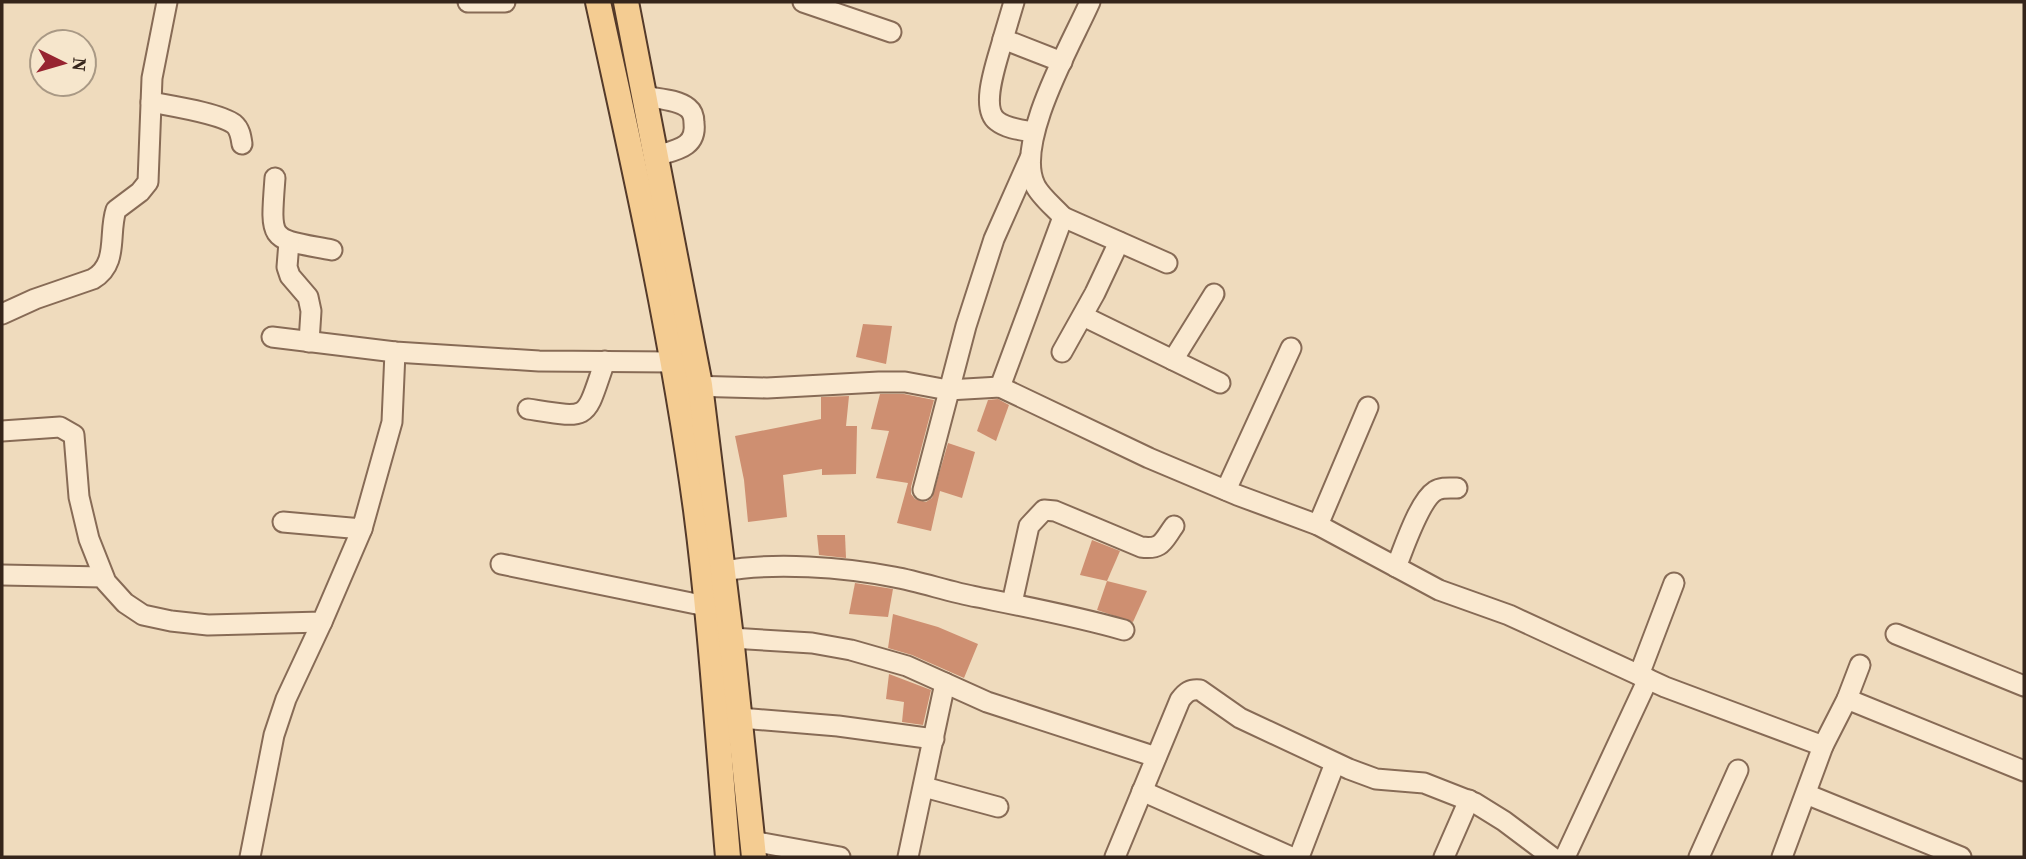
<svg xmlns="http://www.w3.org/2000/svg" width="2026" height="859" viewBox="0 0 2026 859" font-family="'Source Serif 4',serif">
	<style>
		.building { fill: #ce8f71 }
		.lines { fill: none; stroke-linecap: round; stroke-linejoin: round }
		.minor-casing { stroke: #876b56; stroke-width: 23 }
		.major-casing { stroke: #543a2a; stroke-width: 28 }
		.minor { stroke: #fae9d0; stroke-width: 19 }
		.major { stroke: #f4cc92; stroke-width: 24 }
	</style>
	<rect width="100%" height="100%" fill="#efdbbd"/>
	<g class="building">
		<polygon points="863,324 892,326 886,364 856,357"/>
		<polygon points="880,394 904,394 934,400 911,487 911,494 915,499 926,502 932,498 948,443 975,452 962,498 940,491 931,531 897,523 908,483 876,478 889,431 871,429"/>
		<polygon points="849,396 846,426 857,426 856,474 822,475 822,469 783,475 787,517 748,522 744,480 735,436 821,419 821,397"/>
		<polygon points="998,399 1009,405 996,441 977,431 988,400"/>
		<polygon points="817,535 845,535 846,558 819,555"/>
		<polygon points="1092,540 1120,551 1107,581 1080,575"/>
		<polygon points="1107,581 1147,591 1133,622 1097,610"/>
		<polygon points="855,583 893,589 888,617 849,614"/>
		<polygon points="893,614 938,627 978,644 964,678 912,655 888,648"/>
		<polygon points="889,674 931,690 923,725 902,722 904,702 886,699"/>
	</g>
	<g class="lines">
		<g class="minor-casing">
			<g id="minor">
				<polyline points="468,2 505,2"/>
				<polyline points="803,2 891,32"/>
				<polyline points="1014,2 1003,39 1062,62"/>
				<path d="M1003 39C998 59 979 107 997 121 1007 129 1022 130 1034 132"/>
				<path d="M644 96C657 99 677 99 688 108 693 112 694 118 694 123 697 148 675 150 656 156"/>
				<path d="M151 102C171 106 219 113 234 124 240 129 241 137 242 144"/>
				<path d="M275 178C270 244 269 238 332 250"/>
				<polyline points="1063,217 1167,263"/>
				<polyline points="289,242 287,267 290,276 308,297 311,311 309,342"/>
				<path d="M2 314 35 299 93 279C119 264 108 234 116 210L140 192 148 182 152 78 167 2"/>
				<polyline points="1083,316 1220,383"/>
				<polyline points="272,337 395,352 539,361 673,362"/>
				<polyline points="1062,352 1095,293 1119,242"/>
				<polyline points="1173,360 1214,294"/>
				<polyline points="689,386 767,388 879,382 905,382 948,390 1000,387 1149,458 1237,495 1318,525 1439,590 1509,615 1665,687 1823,746 1847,699 2024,771"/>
				<path d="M1000 387 1063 217C1055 208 1040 196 1035 185 1014 142 1072 43 1090 2"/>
				<path d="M528 409C592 419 584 421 605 361"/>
				<polyline points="2,431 60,427 74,435 79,497 89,539 106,582 125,603 143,615 171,621 208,625 322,622 362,529"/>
				<polyline points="923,490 966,326 994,239 1030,158"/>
				<polyline points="1226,490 1291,348"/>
				<polyline points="283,522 362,529 392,422 395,352"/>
				<polyline points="1318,525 1368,407"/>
				<polyline points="501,564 706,606"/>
				<path d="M1396 567C1404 548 1419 501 1435 491 1441 487 1449 488 1457 488"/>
				<path d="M723 571C774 562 843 567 894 577 922 582 949 592 977 597 1027 607 1075 616 1124 630"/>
				<polyline points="2,575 103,577"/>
				<path d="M1012 603 1029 526 1044 510 1055 511 1141 547C1162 550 1163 541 1174 526"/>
				<polyline points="1896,634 2024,686"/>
				<polyline points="731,638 812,643 851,650 907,666 987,702 1156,757"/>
				<polyline points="1639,675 1674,583"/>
				<polyline points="1847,699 1860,665"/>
				<polyline points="740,718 838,726 934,739"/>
				<polyline points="924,787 998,807"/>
				<polyline points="1142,791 1291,857"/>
				<polyline points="1806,794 1961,857"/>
				<polyline points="752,841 840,857"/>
				<polyline points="250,857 274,735 286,699 322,622"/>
				<polyline points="908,857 945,683"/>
				<path d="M1115 857 1180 700C1186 692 1190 689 1200 690L1240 718 1349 769 1376 779 1424 783 1475 803 1504 821 1552 857"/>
				<polyline points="1299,857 1335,763"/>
				<polyline points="1444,857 1469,800"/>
				<polyline points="1565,857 1648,679"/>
				<polyline points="1699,857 1738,770"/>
				<polyline points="1782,857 1823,746"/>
			</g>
		</g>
		<g class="major-casing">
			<g id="major">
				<path d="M598 2C635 170 673 339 696 510 711 625 718 742 728 857"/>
				<polyline points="626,2 700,385 732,646 754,857"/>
			</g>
		</g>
		<use href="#minor" class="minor"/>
		<use href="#major" class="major"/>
	</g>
	<rect width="2026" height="859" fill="none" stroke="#35251b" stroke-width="7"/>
	<g transform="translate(63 63) rotate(95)"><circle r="33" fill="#f6e6cc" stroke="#a99985" stroke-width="2"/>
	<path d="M0-5L12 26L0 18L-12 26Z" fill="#972430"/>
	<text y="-10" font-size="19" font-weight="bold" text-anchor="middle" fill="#35251b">N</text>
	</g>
</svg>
